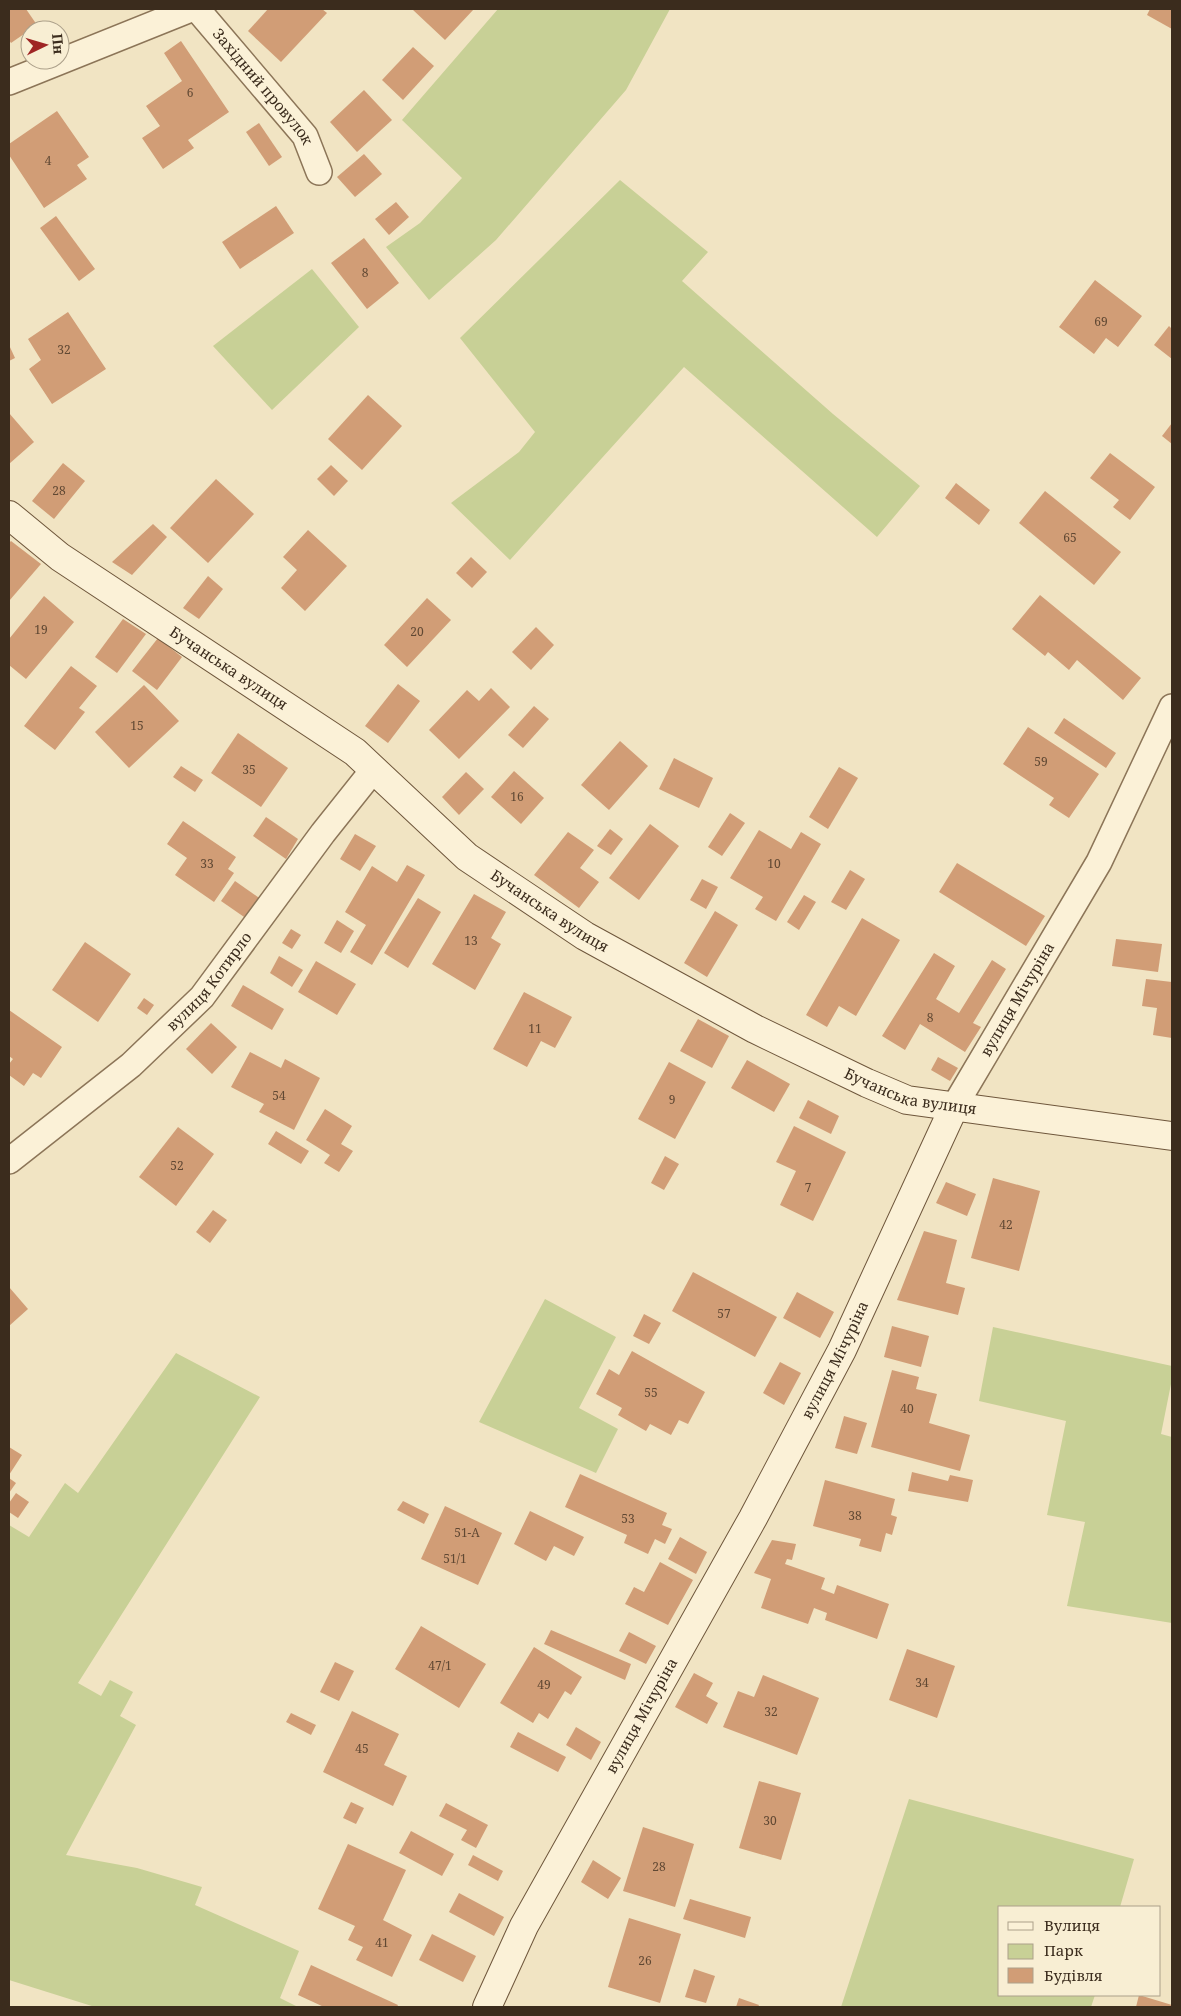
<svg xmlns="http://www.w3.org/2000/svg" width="1181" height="2016" viewBox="0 0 1181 2016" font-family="'Noto Serif',serif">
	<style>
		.green { fill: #c8d096 }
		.building { fill: #d19d76 }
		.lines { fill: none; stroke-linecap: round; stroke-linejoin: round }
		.street-casing { stroke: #8c7558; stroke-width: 28 }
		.secondary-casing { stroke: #6e563b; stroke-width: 30 }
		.street { stroke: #fbf1d7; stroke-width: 25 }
		.secondary { stroke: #fbf1d7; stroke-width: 28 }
		.labels { text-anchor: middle; stroke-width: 4; stroke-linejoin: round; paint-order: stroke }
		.number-label { font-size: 12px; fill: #604833 }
		.street-label { font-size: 15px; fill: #3b2c1d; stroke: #f8eed3 }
	</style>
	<rect width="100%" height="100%" fill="#f1e4c3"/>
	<g class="green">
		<polygon points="498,9 670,9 626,90 496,240 429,300 386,247 420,223 462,178 402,120"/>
		<polygon points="620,180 708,252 682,281 833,414 920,486 877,537 684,367 510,560 451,503 519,452 535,432 460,338"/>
		<polygon points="312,269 359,327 272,410 213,346"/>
		<polygon points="545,1299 616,1337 579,1408 618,1429 596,1473 479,1422"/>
		<polygon points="993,1327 1172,1366 1172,1379 1161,1434 1172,1437 1172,1623 1067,1606 1085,1522 1047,1515 1066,1421 979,1401"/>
		<polygon points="176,1353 260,1397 78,1683 101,1696 110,1680 133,1692 120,1716 136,1725 66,1855 137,1868 202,1887 195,1905 299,1951 280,1998 298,2007 95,2007 9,1980 9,1525 29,1537 65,1483 78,1493"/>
		<polygon points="909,1799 1134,1859 1120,1907 1000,1907 1000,1995 1095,1995 1091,2007 841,2007"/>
	</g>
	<g class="building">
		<polygon points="9,9 26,9 37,25 11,43 9,40"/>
		<polygon points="268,9 322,9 327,13 281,62 248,31"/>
		<polygon points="412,9 474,9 445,40"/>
		<polygon points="1150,9 1172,9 1172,29 1147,15"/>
		<polygon points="181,41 229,112 188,140 194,148 163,169 142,138 160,126 146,106 182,81 164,53"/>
		<polygon points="413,47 434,66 403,100 382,80"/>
		<polygon points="364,90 392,120 357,152 330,122"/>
		<polygon points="57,111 89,157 77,165 87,179 44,208 9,155 9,144"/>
		<polygon points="259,123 282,157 269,166 246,132"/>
		<polygon points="364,154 382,174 355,197 337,177"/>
		<polygon points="396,202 409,217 389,235 375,219"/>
		<polygon points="276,206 294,233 240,269 222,242"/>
		<polygon points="56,216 95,269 79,281 40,228"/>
		<polygon points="364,238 399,283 367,309 331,263"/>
		<polygon points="1095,280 1142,316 1118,347 1106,338 1094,354 1059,327"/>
		<polygon points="68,312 106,369 52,404 29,369 41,360 28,339"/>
		<polygon points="1169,326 1172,329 1172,359 1154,345"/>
		<polygon points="9,345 15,358 9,361"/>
		<polygon points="368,395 402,426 362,470 328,439"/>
		<polygon points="9,413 34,442 9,464"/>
		<polygon points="1172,423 1172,444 1162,436"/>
		<polygon points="1110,453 1155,487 1130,520 1113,507 1119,500 1090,478"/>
		<polygon points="63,463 85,481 54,519 32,501"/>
		<polygon points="331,465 348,481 334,496 317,479"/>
		<polygon points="216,479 254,514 208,563 170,528"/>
		<polygon points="956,483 990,510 979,525 945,498"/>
		<polygon points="1045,491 1121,552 1094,585 1019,523"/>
		<polygon points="153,524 167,537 132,575 112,562"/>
		<polygon points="308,530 347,566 305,611 281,588 297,570 283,557"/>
		<polygon points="11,541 41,564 9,601 9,543"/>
		<polygon points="471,557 487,572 472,588 456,573"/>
		<polygon points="208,576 223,589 199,619 183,608"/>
		<polygon points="1040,595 1141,678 1123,700 1077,660 1069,670 1048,652 1045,656 1012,629"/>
		<polygon points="44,596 74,622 26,679 9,665 9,639"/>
		<polygon points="427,598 451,620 407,667 384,645"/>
		<polygon points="123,619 146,634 117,673 95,657"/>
		<polygon points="536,627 554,645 531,670 512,652"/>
		<polygon points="158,638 182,657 157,690 132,671"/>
		<polygon points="71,666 97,686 79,708 85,712 55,750 24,726"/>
		<polygon points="398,684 420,701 388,743 365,726"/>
		<polygon points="144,685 179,721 129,768 95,732"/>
		<polygon points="491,688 510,707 459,759 429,730 467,690 479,701"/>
		<polygon points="534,706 549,719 523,748 508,735"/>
		<polygon points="1064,718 1116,753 1106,768 1054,733"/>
		<polygon points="1028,727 1099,774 1069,818 1049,805 1054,798 1003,764"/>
		<polygon points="238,733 288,768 261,807 211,773"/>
		<polygon points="620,741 648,766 609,810 581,785"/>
		<polygon points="674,758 713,778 699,808 659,789"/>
		<polygon points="181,766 203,780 195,792 173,777"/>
		<polygon points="839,767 858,778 828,829 809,817"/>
		<polygon points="514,771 544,798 521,824 491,797"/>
		<polygon points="466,772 484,789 459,815 442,797"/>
		<polygon points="730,813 745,823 722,856 708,847"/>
		<polygon points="266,817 298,839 286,859 253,836"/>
		<polygon points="183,821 236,857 228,869 234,873 214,902 175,875 187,858 167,844"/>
		<polygon points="650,824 679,846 639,900 609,878"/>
		<polygon points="610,829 623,839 611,855 597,846"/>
		<polygon points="759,830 791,849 801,832 821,844 776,921 755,909 763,897 730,878"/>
		<polygon points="568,832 594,850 580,868 599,882 579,908 534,875"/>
		<polygon points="355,834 376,846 360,871 340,859"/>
		<polygon points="957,863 1045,916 1026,946 939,892"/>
		<polygon points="407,865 425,875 372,965 350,952 366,925 345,912 372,866 397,882"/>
		<polygon points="850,870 865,879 846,910 831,902"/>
		<polygon points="702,879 718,887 706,909 690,900"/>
		<polygon points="235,881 262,900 247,919 221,901"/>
		<polygon points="474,894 506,912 491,938 501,944 475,990 432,964"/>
		<polygon points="804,895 816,902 799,930 787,922"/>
		<polygon points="418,898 441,912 408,968 384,953"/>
		<polygon points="715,911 738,925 707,977 684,963"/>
		<polygon points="862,918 900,940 856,1016 839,1006 827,1027 806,1015"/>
		<polygon points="337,920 354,931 341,953 324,943"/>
		<polygon points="291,929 301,935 292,949 282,943"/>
		<polygon points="1116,939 1162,944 1158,972 1112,966"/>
		<polygon points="85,942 131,974 98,1022 52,990"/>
		<polygon points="934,953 955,966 936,999 959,1013 992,960 1006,969 973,1023 981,1027 965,1052 920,1024 905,1050 882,1036"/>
		<polygon points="279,956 303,970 292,987 270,973"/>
		<polygon points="316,961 356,984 337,1015 298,992"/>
		<polygon points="1146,979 1172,982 1172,1038 1153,1035 1157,1008 1142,1006"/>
		<polygon points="243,985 284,1009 272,1030 231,1006"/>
		<polygon points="524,992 572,1017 555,1048 541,1041 527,1067 493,1049"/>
		<polygon points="144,998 154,1005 147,1015 137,1008"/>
		<polygon points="9,1010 62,1047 41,1078 33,1073 24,1086 9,1075 9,1064 13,1059 9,1056"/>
		<polygon points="698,1019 729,1036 712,1068 680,1051"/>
		<polygon points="211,1023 237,1047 212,1074 186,1049"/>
		<polygon points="250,1052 281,1068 285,1059 320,1078 294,1130 259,1112 264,1104 231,1087"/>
		<polygon points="938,1057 958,1068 950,1081 931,1070"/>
		<polygon points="747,1060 790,1084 774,1112 731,1088"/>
		<polygon points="669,1062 706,1082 675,1139 638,1119"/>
		<polygon points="808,1100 839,1116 831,1134 799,1118"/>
		<polygon points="325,1109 352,1126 341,1144 353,1151 339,1172 324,1163 330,1155 306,1140"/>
		<polygon points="794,1126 846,1152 813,1221 780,1205 796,1171 776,1162"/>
		<polygon points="178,1127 214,1154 176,1206 139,1177"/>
		<polygon points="276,1131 309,1151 301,1164 268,1144"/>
		<polygon points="665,1156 679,1164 664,1190 651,1183"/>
		<polygon points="993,1178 1040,1191 1019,1271 971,1258"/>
		<polygon points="946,1182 976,1194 967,1216 936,1203"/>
		<polygon points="213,1210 227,1220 210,1243 196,1232"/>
		<polygon points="924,1231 957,1240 946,1283 965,1288 958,1315 897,1300"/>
		<polygon points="693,1272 777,1317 755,1357 672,1311"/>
		<polygon points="9,1287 28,1309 9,1326"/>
		<polygon points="797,1292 834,1312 820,1338 783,1318"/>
		<polygon points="644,1314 661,1323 649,1344 633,1336"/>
		<polygon points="892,1326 929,1336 921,1367 884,1357"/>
		<polygon points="632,1351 705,1392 688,1424 679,1420 671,1435 650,1424 646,1431 618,1415 622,1408 596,1394 609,1369 619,1375"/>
		<polygon points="780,1362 801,1373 784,1405 763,1393"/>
		<polygon points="892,1370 919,1377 916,1389 937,1394 929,1423 970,1435 960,1471 871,1447"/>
		<polygon points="844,1416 867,1423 857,1454 835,1448"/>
		<polygon points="9,1447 22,1455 9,1475"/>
		<polygon points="912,1472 948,1481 950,1475 973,1480 968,1502 908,1491"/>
		<polygon points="580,1474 667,1513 662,1525 672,1529 665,1544 655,1539 648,1554 624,1543 627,1535 565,1507"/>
		<polygon points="9,1478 16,1483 9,1493"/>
		<polygon points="825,1480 895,1499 891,1515 897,1517 892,1535 886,1533 881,1552 859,1546 861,1539 813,1526"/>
		<polygon points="16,1493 29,1502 18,1518 9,1512 9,1503"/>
		<polygon points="403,1501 429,1514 424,1524 397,1510"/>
		<polygon points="445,1506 502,1533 478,1585 421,1559"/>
		<polygon points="530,1511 584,1537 574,1556 554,1546 546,1561 514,1544"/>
		<polygon points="680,1537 707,1552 696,1574 668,1559"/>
		<polygon points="772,1540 796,1544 792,1560 787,1559 785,1564 825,1578 821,1589 834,1594 837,1585 889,1604 877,1639 825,1620 827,1613 814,1608 808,1624 761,1608 771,1579 754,1573"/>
		<polygon points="660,1562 693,1580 668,1625 625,1604 634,1587 644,1592"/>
		<polygon points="421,1626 486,1664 459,1708 395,1669"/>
		<polygon points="551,1630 631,1664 625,1680 544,1644"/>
		<polygon points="629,1632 656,1646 646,1664 619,1651"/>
		<polygon points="534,1647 582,1677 571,1695 565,1691 548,1719 539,1713 533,1723 500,1703"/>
		<polygon points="907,1649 955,1666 937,1718 889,1700"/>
		<polygon points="335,1662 354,1671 339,1701 320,1692"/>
		<polygon points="694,1673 713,1683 706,1696 718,1703 707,1724 675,1707"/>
		<polygon points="763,1675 819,1698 797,1755 723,1727 738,1691 754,1697"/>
		<polygon points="352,1711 399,1734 384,1765 407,1776 393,1806 323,1772"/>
		<polygon points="291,1713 316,1725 311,1735 286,1722"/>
		<polygon points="576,1727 601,1742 591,1760 566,1745"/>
		<polygon points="518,1732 566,1757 558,1772 510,1747"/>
		<polygon points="759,1781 801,1793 781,1860 739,1848"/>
		<polygon points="351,1802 364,1808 356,1824 343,1818"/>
		<polygon points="446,1803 488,1825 476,1848 461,1840 467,1830 439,1816"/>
		<polygon points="643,1827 694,1844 675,1907 623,1891"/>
		<polygon points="411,1831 454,1854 442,1876 399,1853"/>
		<polygon points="348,1844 406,1870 383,1920 412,1935 392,1977 356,1960 363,1947 348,1940 355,1926 318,1909"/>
		<polygon points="473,1855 503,1871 498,1881 468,1865"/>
		<polygon points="593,1860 621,1878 608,1899 581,1882"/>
		<polygon points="459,1893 504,1917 494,1936 449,1912"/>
		<polygon points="690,1899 751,1917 745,1938 683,1919"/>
		<polygon points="629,1918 681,1934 660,2003 608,1987"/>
		<polygon points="432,1934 476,1956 463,1982 419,1960"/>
		<polygon points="311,1965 398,2005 397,2007 324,2007 298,1995"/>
		<polygon points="694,1969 715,1976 706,2003 685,1997"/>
		<polygon points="1139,1995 1172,2005 1172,2007 1136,2007"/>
		<polygon points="739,1998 759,2005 758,2007 736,2007"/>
	</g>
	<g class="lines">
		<g class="street-casing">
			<g id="street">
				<path id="s1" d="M197 9 305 136 319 172"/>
				<polyline points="9,82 191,9"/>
				<path id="s2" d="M954 1107 1099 862 1172 707"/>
				<path id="s3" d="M9 1161 131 1065 202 997 323 833 374 769"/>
			</g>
		</g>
		<g class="secondary-casing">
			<g id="secondary">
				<path id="s4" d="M9 515 60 557 355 752 467 857 585 936 755 1029 867 1083 907 1100 1172 1136"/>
				<path id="s5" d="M487 2007 524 1926 753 1518 842 1350 954 1107"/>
			</g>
		</g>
		<use href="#street" class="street"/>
		<use href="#secondary" class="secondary"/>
	</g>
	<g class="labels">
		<g class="number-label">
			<text x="190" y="97">6</text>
			<text x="48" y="165">4</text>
			<text x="365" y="277">8</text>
			<text x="1101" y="326">69</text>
			<text x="64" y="354">32</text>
			<text x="59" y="495">28</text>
			<text x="1070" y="542">65</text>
			<text x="41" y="634">19</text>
			<text x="417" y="636">20</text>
			<text x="137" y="730">15</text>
			<text x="1041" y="766">59</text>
			<text x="249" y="774">35</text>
			<text x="517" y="801">16</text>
			<text x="207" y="868">33</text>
			<text x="774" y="868">10</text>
			<text x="471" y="945">13</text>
			<text x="930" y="1022">8</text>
			<text x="535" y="1033">11</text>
			<text x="279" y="1100">54</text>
			<text x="672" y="1104">9</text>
			<text x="177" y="1170">52</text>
			<text x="808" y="1192">7</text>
			<text x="1006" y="1229">42</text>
			<text x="724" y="1318">57</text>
			<text x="651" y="1397">55</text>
			<text x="907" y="1413">40</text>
			<text x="855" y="1520">38</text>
			<text x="628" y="1523">53</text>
			<text x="467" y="1537">51-А</text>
			<text x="455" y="1563">51/1</text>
			<text x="440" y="1670">47/1</text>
			<text x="922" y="1687">34</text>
			<text x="544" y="1689">49</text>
			<text x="771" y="1716">32</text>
			<text x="362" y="1753">45</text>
			<text x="770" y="1825">30</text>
			<text x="659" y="1871">28</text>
			<text x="382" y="1947">41</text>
			<text x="645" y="1965">26</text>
		</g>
		<g class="street-label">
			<text dy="5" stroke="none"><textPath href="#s1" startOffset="102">Західний провулок</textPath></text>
			<text dy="5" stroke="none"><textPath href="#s4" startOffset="268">Бучанська вулиця</textPath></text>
			<text dy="5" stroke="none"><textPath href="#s4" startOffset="672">Бучанська вулиця</textPath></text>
			<text dy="5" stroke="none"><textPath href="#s3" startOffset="270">вулиця Котирло</textPath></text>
			<text dy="5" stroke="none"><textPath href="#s2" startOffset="125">вулиця Мічуріна</textPath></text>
			<text dy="5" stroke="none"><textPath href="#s4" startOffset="1078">Бучанська вулиця</textPath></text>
			<text dy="5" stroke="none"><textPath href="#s5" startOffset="735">вулиця Мічуріна</textPath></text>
			<text dy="5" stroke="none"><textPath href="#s5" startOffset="330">вулиця Мічуріна</textPath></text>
		</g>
	</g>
	<rect width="1181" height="2016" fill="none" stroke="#3b2c1d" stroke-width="20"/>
	<rect x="998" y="1906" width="162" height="90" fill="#f8eed3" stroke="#aca08a"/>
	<rect x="1008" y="1922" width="25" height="8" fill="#fbf1d7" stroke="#aca08a"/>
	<text x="1044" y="1931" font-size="15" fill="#3b2c1d">Вулиця</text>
	<rect x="1008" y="1944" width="25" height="15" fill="#c8d096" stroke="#aca08a"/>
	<text x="1044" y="1956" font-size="15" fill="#3b2c1d">Парк</text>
	<rect x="1008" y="1968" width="25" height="15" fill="#d19d76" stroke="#aca08a"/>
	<text x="1044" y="1981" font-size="15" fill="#3b2c1d">Будівля</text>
	<g transform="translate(45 45) rotate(85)"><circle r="24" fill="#f8eed3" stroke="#aca08a"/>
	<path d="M0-4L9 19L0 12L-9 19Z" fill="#9f2524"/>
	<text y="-8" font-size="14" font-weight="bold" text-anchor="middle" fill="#3b2c1d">Пн</text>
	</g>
</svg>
